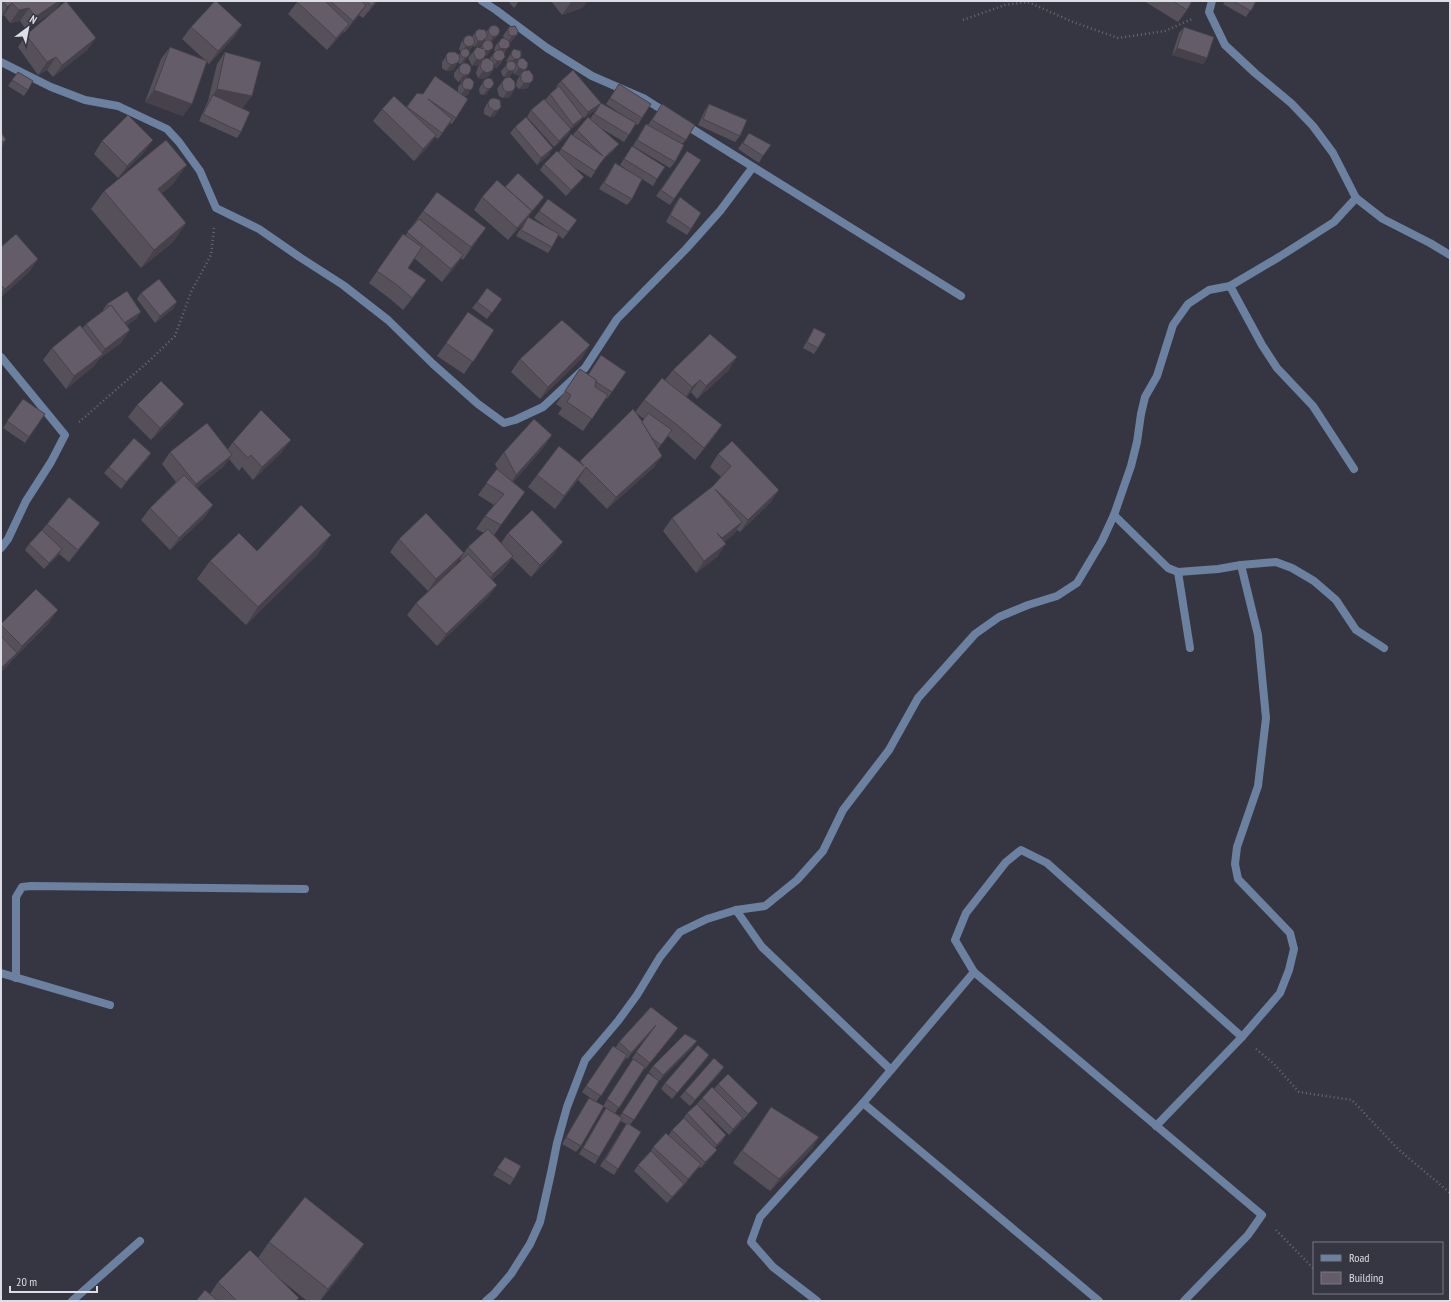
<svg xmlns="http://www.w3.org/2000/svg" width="1451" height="1302" viewBox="0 0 1451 1302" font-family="'PT Sans Narrow',sans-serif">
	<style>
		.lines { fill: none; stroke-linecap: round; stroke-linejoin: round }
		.path { stroke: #686973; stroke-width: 2.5; stroke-dasharray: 1 3; stroke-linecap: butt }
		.street { stroke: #6c81a0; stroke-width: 8 }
		.wall { fill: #56505a }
		.shaded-wall { fill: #46414a }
		.building { fill: #645d69; stroke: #46414a }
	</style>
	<rect width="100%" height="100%" fill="#353641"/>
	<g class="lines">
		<g class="path">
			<polyline points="963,20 1005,5 1028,2 1073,22 1118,38 1165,31 1192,19"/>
			<polyline points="79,422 149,361 175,336 191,292 211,255 214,228"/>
			<polyline points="1256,1049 1273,1063 1299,1092 1352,1100 1398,1149 1450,1193"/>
			<polyline points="1276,1230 1314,1269"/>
		</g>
		<g class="street">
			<polyline points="482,1 496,10 547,48 592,76 645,99 667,113"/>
			<polyline points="1212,1 1209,12 1225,45 1255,73 1291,103 1313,126 1333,153 1356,198 1383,219 1430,243 1450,255"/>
			<polyline points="1,62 51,87 85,100 118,106 167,129 179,142 200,171 216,208 259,229 301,258 343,285 388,320 433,364 478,404 504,423 515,420 543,407 585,368 617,319 686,249 720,211 753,167"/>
			<polyline points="684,124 961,296"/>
			<polyline points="1230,286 1262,345 1277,368 1313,406 1354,469"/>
			<polyline points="1,357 65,435 51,462 26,501 8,539 1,548"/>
			<polyline points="1114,515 1168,568 1178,572 1218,569 1241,565 1276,562 1292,568 1314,581 1336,600 1356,630 1384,648"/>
			<polyline points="1241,565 1258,635 1266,718 1258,786 1237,847 1235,864 1238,879 1290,933 1294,949 1289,970 1280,993 1242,1037"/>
			<polyline points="1178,572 1190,648"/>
			<polyline points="736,910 762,947 891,1070"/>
			<polyline points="1,973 110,1005"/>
			<polyline points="16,978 16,897 22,887 31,886 305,889"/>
			<polyline points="863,1103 1099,1301"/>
			<polyline points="1156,1126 1242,1037 1047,863 1021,850 1006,862 966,913 955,940 974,972 1262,1215 1248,1235 1184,1301"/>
			<polyline points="72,1301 140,1241"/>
			<polyline points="486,1301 494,1294 511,1274 530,1244 540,1222 551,1173 557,1143 567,1107 585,1060 618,1021 637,995 660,957 680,932 707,919 736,910 765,906 797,880 823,851 843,810 889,750 918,698 975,634 999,617 1028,605 1057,596 1077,583 1102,541 1114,515 1131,466 1137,442 1141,414 1145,397 1157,376 1173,325 1188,304 1209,290 1230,286 1279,257 1334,222 1356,198"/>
			<polyline points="817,1301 773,1267 751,1242 760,1217 863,1103 974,972"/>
		</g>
	</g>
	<g class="wall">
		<polygon points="1,1 61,1 55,10 96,38 87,50 53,77 47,70 38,75 18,47 26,35 54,11 26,29 20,21 10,23 4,15 1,17"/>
		<polygon points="298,1 378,1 363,18 359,15 344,33 343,32 340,36 327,50 288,14"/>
		<polygon points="508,1 519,1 514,8"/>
		<polygon points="551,1 588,1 582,8 562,15"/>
		<polygon points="1144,1 1192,1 1187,10 1178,22"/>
		<polygon points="1225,1 1256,1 1246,17 1223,4"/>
		<polygon points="242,25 234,37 209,64 207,62 183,116 145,102 161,59 170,47 205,60 182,39 191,27"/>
		<polygon points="491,26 496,26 492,42 488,54 484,57 480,64 476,66 472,66 468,58 473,52 480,48 484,42 485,41 484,40 482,44 478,47 474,47 473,46 469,51 464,63 470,73 466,78 469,93 466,96 464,96 468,99 452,124 450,123 438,139 435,137 427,148 414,161 373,121 382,109 406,107 417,93 422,94 458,92 458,87 462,82 458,82 454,77 454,73 459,67 463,63 460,64 458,62 453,70 446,71 442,68 442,62 449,52 459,55 461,52 459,49 461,43 465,37 472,37 476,31 486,32"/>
		<polygon points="515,26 512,41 510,42 504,54 505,57 497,68 494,67 493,70 489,76 483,79 478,78 476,73 478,67 482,60 489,59 495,52 494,50 496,45 501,39 504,38 503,36 509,27"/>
		<polygon points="1184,27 1207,58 1203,64 1172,55 1179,33"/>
		<polygon points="512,51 516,64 519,59 524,71 529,86 526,89 519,89 516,86 517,80 520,76 514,74 513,72 509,77 515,88 511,95 508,98 503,98 499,96 497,89 502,82 509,77 504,77 502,75 501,71 508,63 506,61 508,58"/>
		<polygon points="225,52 243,108 240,108 241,132 237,138 199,121 208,101 217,64"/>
		<polygon points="18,72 28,90 24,96 8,86"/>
		<polygon points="492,79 486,95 483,95 480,94 479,90 480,87 484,80"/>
		<polygon points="561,81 601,103 597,109 584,118 583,117 579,123 571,129 567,136 554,147 527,117 531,110 549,106 545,100 550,94 557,88 556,87"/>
		<polygon points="619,84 642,118 638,125 636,124 624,142 599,127 614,150 601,162 591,178 572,166 584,177 579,183 566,196 540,170 544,164 559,152 571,134 572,136 577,130 590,119 601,103 627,118 606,104"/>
		<polygon points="490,99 500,100 494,117 490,117 484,114 484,109"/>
		<polygon points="662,104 686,140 682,144 675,162 670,168 633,146 642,130 646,124 648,125"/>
		<polygon points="709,104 740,136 735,142 698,125 705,110"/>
		<polygon points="515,127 549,155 537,165 510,133"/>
		<polygon points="749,133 763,156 759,163 738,149"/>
		<polygon points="153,140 144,152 118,178 94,154 102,141"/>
		<polygon points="632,146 657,179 653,186 642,179 632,199 627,205 599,189 611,170 615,163 635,175 620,165"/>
		<polygon points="687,151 701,160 670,205 656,196"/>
		<polygon points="174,183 161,194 186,223 173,242 141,268 91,209 104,191"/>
		<polygon points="505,187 540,203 529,215 524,223 508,240 474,210 482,197"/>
		<polygon points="680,197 691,229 687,235 666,222 675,204"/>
		<polygon points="548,199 577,220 563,239 558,235 552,247 548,253 516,236 524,223 528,217 547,227 534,218"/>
		<polygon points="423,211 477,241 463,260 461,258 454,268 442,282 414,258 408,268 426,280 417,293 403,310 389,298 369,283 403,234 405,236"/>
		<polygon points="1,247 38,259 29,272 1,297"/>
		<polygon points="141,293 173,309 155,323 137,299"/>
		<polygon points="502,299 487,319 472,308 477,302"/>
		<polygon points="107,304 137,318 126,326 121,343 99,359 94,366 66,389 43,360 52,348 82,329 86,324 103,311 103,310"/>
		<polygon points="468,312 494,330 464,374 437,356"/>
		<polygon points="814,328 818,348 814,354 803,348 810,335"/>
		<polygon points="582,358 540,399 511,372 520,359"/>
		<polygon points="580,369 588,375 626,372 607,399 606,398 583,431 558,414 562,408 556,404"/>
		<polygon points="673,370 729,370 697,399 691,392 686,397 722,425 713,438 695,460 668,436 658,449 662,456 653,468 607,509 578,480 555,509 528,487 537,475 579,462 580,461 642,422 644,419 635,412 644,400 665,380"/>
		<polygon points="23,399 45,414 25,443 3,428"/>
		<polygon points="184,404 175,416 151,440 128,417 137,405"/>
		<polygon points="552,435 543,448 513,482 516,504 494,535 501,543 508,533 554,554 531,577 512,558 504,569 492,580 497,585 488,597 437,646 407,615 416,603 461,561 460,559 468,547 484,533 476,529 485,516 494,505 478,495 497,469 498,470 495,464 504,452"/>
		<polygon points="233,442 282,452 253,480 242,467 239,471 229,459 223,467 197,488 213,505 204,518 170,550 141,520 150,508 176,482 162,464 170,452 228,449"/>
		<polygon points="151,453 146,460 121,489 104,473 109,467"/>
		<polygon points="718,454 779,490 770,503 740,532 737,530 733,535 724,542 717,557 696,573 663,531 672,518 713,486 721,477 710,467"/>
		<polygon points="47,524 91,535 69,562 59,554 44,569 25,550 29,544 42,530"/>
		<polygon points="399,539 455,565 428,591 390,552"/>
		<polygon points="257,551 318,554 246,625 197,579 210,561"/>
		<polygon points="49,623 13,659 8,665 1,672 1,624"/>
		<polygon points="651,1007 678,1028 674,1034 645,1069 645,1068 615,1113 620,1116 648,1073 655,1078 649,1072 653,1066 685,1034 697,1041 692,1048 659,1081 630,1125 641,1132 614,1175 600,1166 626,1124 621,1121 599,1157 595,1164 579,1154 602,1114 606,1108 603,1106 633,1059 636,1061 632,1058 650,1033 627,1059 626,1058 596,1102 582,1092 613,1046 616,1047 619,1042"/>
		<polygon points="709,1055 705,1061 672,1099 661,1089 665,1083"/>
		<polygon points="720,1073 690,1106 680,1097 685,1091"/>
		<polygon points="718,1084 758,1103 753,1109 743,1120 743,1119 739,1125 729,1135 697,1104 702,1098 714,1089"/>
		<polygon points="589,1098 581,1146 576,1152 562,1144 585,1104"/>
		<polygon points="771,1107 819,1137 811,1150 770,1191 733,1163"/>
		<polygon points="687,1113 722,1142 715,1148 717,1150 712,1156 701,1168 699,1167 684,1185 680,1190 667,1203 634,1171 638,1165 650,1153 653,1147 669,1135 672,1130 683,1119"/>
		<polygon points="505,1157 514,1179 510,1185 493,1175"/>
		<polygon points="269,1242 364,1244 351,1263 320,1301 307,1301 280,1279 297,1301 196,1301 210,1294 218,1282 258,1258"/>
	</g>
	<g class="shaded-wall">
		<polygon points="59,1 61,1 55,11 26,29 35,17"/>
		<polygon points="376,1 378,1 363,18 372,6"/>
		<polygon points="575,1 588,1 582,8 562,15 571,2"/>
		<polygon points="12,3 4,15 1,17 1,16 7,7"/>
		<polygon points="366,5 357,18 344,33 353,21"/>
		<polygon points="29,8 20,21 10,23 19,10"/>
		<polygon points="349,24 340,36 327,50 336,38"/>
		<polygon points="242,25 234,37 209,64 218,51"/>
		<polygon points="517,35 512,41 508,43 512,36"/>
		<polygon points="497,36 492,42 489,43 493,37"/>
		<polygon points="487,37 482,44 478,47 474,47 478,41"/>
		<polygon points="96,38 87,50 53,77 62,65"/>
		<polygon points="474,45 469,51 461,52 466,46"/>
		<polygon points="493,48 488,54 484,57 485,50"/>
		<polygon points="500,48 508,48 504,54 495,54"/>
		<polygon points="1177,48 1207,58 1203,64 1172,55"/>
		<polygon points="521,56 515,65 509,65 514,59"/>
		<polygon points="56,57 47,70 38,75 47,62"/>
		<polygon points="468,57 463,63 460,64 465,58"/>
		<polygon points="484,58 480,64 476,66 472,66 476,59"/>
		<polygon points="497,61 501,61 497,68 493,67"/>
		<polygon points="457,63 453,70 446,71 451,65"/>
		<polygon points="519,68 527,68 522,74 521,74 519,76 514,74"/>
		<polygon points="516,69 509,77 504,77 508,71"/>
		<polygon points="493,70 489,76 483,79 478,78 483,71"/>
		<polygon points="470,73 466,79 462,82 458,82 463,76"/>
		<polygon points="533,80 526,89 519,89 524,83"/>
		<polygon points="473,87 466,96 460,96 465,89"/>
		<polygon points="491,88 486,95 483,95 488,89"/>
		<polygon points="515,88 511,95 508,98 503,98 507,92"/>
		<polygon points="217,89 252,96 243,108 209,102 213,95"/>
		<polygon points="154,90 192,104 183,116 145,102"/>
		<polygon points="601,103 597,109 584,118 588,112"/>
		<polygon points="501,107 494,117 490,117 494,111"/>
		<polygon points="583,117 579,123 569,131 573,125"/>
		<polygon points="571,129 567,136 554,147 559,141"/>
		<polygon points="436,135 427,148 414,161 423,149"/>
		<polygon points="6,140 2,147 1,147 1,143"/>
		<polygon points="153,140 144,152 118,178 127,166"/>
		<polygon points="619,144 614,150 600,163 605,157"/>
		<polygon points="553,148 549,155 537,165 541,158"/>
		<polygon points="187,165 174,183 145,207 158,189"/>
		<polygon points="584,177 579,183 566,196 571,190"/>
		<polygon points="544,197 524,223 508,240 517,228"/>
		<polygon points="186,223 173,242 141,268 154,250"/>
		<polygon points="486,228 477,241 463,260 471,247"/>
		<polygon points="463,255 454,268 442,282 451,269"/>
		<polygon points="38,259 29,272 1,297 1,294 5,289"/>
		<polygon points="426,280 417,293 403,310 412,298"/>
		<polygon points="177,302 173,309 155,323 160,316"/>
		<polygon points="141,312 137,318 117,331 121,325"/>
		<polygon points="130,330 121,343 99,359 94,366 66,389 74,376 99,356 105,349"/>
		<polygon points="590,345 582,358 540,399 548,387"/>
		<polygon points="737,357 729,370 697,399 706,386"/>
		<polygon points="700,380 691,392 684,400 692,387"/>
		<polygon points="184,404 175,416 151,440 160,428"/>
		<polygon points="722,425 713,438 695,460 704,448"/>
		<polygon points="552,435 543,448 507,488 516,475"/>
		<polygon points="291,440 282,452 253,480 262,467"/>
		<polygon points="151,453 146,460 121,489 126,482"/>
		<polygon points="232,455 223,467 187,496 196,484"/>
		<polygon points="662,456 653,468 607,509 616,497"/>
		<polygon points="586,467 578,480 555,509 564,496"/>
		<polygon points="779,490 770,503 740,532 748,520"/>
		<polygon points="213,505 204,518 170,550 179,538"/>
		<polygon points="742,522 733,535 714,550 722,538"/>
		<polygon points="100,523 91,535 69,562 78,550"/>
		<polygon points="331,535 318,554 246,625 258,607"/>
		<polygon points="563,542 554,554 531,577 540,565"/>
		<polygon points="726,544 717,557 696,573 704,561"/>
		<polygon points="62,549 58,556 44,569 49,563"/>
		<polygon points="464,553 455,565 428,591 436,579"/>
		<polygon points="513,556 504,569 484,586 493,574"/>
		<polygon points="497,585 488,597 437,646 446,634"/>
		<polygon points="58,610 49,623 13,659 8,665 1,672 1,668 17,653 22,646"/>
		<polygon points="656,1025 652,1031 627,1059 631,1053"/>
		<polygon points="678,1028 674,1034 645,1069 650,1063"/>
		<polygon points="697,1041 692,1048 659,1081 663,1075"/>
		<polygon points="709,1055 705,1061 672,1099 677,1093"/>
		<polygon points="724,1067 720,1073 690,1106 695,1100"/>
		<polygon points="743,1118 739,1125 729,1135 733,1129"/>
		<polygon points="726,1135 722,1142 712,1151 717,1145"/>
		<polygon points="819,1137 811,1150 770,1191 779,1179"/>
		<polygon points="717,1150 712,1156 701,1168 705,1162"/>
		<polygon points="701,1164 697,1170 684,1185 688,1179"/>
		<polygon points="684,1184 680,1190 667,1203 672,1197"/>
		<polygon points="364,1244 351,1263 320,1301 328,1289"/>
	</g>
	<g class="building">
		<polygon points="3,1 59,1 35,17 29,8 19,10 12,3 7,7"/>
		<polygon points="66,1 96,38 62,65 56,57 47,62 26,35"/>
		<polygon points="215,1 216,1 242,25 218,51 191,27"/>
		<polygon points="298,1 325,1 349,24 336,38 297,2"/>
		<polygon points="330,1 361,1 366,5 353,21"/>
		<polygon points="366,1 376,1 372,6"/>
		<polygon points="1173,1 1192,1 1187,10"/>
		<polygon points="1233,1 1256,1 1251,11"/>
		<circle cx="494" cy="31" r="5.5"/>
		<polygon points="515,26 518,31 517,35 512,36 509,35 508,30 509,27"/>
		<polygon points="1184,27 1214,37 1207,58 1177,48"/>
		<polygon points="479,29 485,30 487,34 487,37 482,41 478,41 475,35 476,31"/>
		<circle cx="469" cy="41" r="5.5"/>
		<polygon points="504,38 509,41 510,45 508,48 505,49 500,48 498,44 501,39"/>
		<polygon points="487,40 490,40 493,44 493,48 488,51 485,50 486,54 484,58 480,60 476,59 473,52 477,47 484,49 482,45 484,42"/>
		<polygon points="170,47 207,61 192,104 154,90"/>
		<circle cx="465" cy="53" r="4.5"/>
		<polygon points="514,49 521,51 521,56 519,59 514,59 511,55 512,51"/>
		<polygon points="497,50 501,50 504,52 505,57 501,61 497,61 493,58 493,54"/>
		<polygon points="225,52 261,62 252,96 217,89"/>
		<polygon points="449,52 455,52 459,55 460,59 457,63 451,65 447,62 446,55"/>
		<polygon points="487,58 491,60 494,63 493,70 487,73 483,71 480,67 482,60"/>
		<polygon points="523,58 528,63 527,68 524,70 519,68 517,64 519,59"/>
		<circle cx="511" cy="66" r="5"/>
		<circle cx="465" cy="69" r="6"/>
		<polygon points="529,70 533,75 533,80 530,83 524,83 521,80 521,74 524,71"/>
		<polygon points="573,70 601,103 588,112 561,81"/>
		<polygon points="18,72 33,81 28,90 12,80"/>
		<polygon points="435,76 468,99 456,118 428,99 452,119 442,133 407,107 417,93 423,94"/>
		<polygon points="510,77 515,82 515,88 512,91 507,92 503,89 502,82 505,78"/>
		<polygon points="466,78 470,78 474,82 473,87 471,90 465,89 462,87 463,81"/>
		<polygon points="488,78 492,79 494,84 491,88 488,89 484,87 483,84 484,80"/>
		<polygon points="619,84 651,104 642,118 610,98"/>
		<polygon points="559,86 583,117 573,125 550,94"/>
		<polygon points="213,95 250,112 241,132 203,114"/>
		<polygon points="394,96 436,135 423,149 382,109"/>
		<polygon points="494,98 500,100 501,107 498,110 494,111 489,107 488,103 490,99"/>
		<polygon points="544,99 571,129 559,141 531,110"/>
		<polygon points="601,103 636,123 629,135 594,114"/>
		<polygon points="662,104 695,125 686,140 652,120"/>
		<polygon points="709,104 747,120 740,136 703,119"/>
		<polygon points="128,115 153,140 127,166 102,141"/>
		<polygon points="526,117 553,148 541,158 515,127"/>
		<polygon points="588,117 619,144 605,157 595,171 561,149 571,134 603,156 577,130"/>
		<polygon points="646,124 684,145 675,162 637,140"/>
		<polygon points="1,132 6,140 1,143"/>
		<polygon points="749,133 771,145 763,156 743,143"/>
		<polygon points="166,140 187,165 158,189 186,223 154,250 104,191"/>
		<polygon points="632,146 665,167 657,179 624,159"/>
		<polygon points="557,151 584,177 571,190 544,164"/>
		<polygon points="687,151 701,160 674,199 661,190"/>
		<polygon points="615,163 642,179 632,199 604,183"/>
		<polygon points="518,173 544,197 532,211 505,187"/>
		<polygon points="497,180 532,211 517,228 482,197"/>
		<polygon points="437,192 486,228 471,247 423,211"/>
		<polygon points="680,197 701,213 691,229 670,215"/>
		<polygon points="548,199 577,220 568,232 539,211"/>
		<polygon points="528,217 559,234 552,247 521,230"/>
		<polygon points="419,219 463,255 451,269 407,232"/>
		<polygon points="16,234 38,259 5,289 1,285 1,247"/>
		<polygon points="403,234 422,247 408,268 426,280 412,298 397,285 377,271"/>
		<polygon points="159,279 177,302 160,316 141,293"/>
		<polygon points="487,288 502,299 492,313 477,302"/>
		<polygon points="127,291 141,312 124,323 111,305 109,307 107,304"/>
		<polygon points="111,305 130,330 105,349 86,324"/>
		<polygon points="468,312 494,330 473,362 446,343"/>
		<polygon points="562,320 590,345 548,387 520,359"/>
		<polygon points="80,325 103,354 74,376 52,348"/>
		<polygon points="814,328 826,334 818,348 807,342"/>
		<polygon points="710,334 737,357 706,386 700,380 692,387 673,370"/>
		<polygon points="601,355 626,372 612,392 596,382 596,380 588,375"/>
		<polygon points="580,369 596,380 595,387 608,395 592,419 567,402 571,395 565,391"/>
		<polygon points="662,378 722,425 704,448 676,424 644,400"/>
		<polygon points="161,381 184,404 160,428 137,405"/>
		<polygon points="23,399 45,414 29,437 7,421"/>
		<polygon points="633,409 642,421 662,456 616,497 586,467 564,496 537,475 559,446 584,466 580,461"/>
		<polygon points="261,410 291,440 262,467 251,455 248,458 233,442"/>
		<polygon points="648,413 672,430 661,445 652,438 642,422"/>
		<polygon points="534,419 552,435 516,475 504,452"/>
		<polygon points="207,423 232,455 196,484 170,452"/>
		<polygon points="134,438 151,453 126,482 109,467"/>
		<polygon points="732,441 779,490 748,520 715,489 742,522 722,538 717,533 726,544 704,561 672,518 713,486 731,466 718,454"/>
		<polygon points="497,469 525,492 501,525 485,516 504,494 486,483"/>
		<polygon points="184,475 213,505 179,538 150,508"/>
		<polygon points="69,497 100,523 78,550 47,524"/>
		<polygon points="301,505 331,535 258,607 210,561 239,533 257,551"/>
		<polygon points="532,510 563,542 540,565 508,533"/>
		<polygon points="426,513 464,553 436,579 399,539"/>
		<polygon points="488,529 513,556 493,574 468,547"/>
		<polygon points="42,530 62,549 49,563 29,544"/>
		<polygon points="468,554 497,585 446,634 416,603"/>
		<polygon points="36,589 58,610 22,646 1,625 1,624"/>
		<polygon points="1,636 17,653 1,668"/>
		<polygon points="651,1007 678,1028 650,1063 636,1052 656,1025 631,1053 619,1042"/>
		<polygon points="685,1034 697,1041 663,1075 653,1066"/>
		<polygon points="698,1045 709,1055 677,1093 665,1083"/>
		<polygon points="613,1046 627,1055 601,1096 586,1086"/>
		<polygon points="714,1058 724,1067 695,1100 685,1091"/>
		<polygon points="633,1059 645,1067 619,1108 607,1099"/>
		<polygon points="648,1073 659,1081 634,1120 622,1113"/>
		<polygon points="728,1074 758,1103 748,1114 718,1084"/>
		<polygon points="712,1087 743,1118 733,1129 702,1098"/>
		<polygon points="589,1098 604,1106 581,1146 566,1137"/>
		<polygon points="697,1104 726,1135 717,1145 687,1113"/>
		<polygon points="771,1107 819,1137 779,1179 742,1151"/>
		<polygon points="606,1108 622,1118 599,1157 583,1148"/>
		<polygon points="684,1118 717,1150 705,1162 672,1130"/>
		<polygon points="627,1123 641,1132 618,1169 605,1160"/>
		<polygon points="666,1133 701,1164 688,1179 653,1147"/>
		<polygon points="651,1151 684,1184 672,1197 638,1165"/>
		<polygon points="505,1157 521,1166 514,1179 497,1168"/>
		<polygon points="305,1197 364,1244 328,1289 269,1242"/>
		<polygon points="250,1250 299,1298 296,1301 237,1301 218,1282"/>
		<polygon points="205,1290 218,1301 196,1301"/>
	</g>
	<rect width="1451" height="1302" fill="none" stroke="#dddee5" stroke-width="4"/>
	<rect x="1313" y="1242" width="130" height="52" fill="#353641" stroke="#787983"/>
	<rect x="1321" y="1255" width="20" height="6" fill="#6c81a0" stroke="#787983"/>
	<text x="1349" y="1262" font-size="12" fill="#dddee5">Road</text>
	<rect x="1321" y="1272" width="20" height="12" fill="#645d69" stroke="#787983"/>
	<text x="1349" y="1282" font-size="12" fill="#dddee5">Building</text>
	<g transform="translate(28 28) rotate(32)" stroke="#353641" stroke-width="3" paint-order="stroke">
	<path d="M0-3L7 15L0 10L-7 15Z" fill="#dddee5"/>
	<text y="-6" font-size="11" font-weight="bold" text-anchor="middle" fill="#dddee5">N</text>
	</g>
	<path d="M10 1286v6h87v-6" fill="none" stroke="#dddee5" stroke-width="2"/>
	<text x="16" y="1286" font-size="12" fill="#dddee5" stroke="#353641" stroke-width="3" paint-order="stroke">20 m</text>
</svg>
